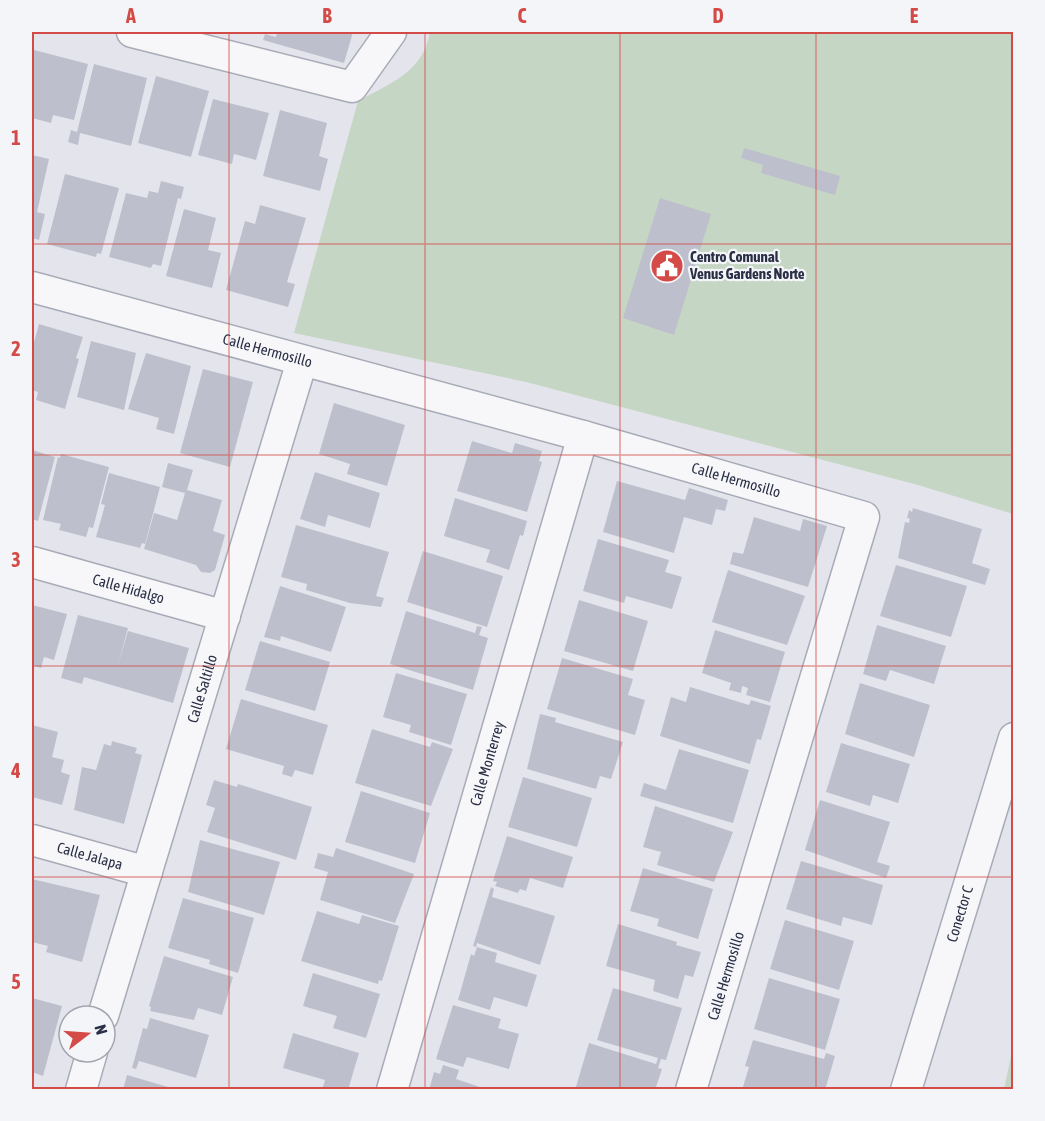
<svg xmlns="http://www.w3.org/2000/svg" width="1045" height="1121" viewBox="0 0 1045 1121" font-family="'Asap Condensed',sans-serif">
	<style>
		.green { fill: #c6d6c4 }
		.building { fill: #bdc0cc }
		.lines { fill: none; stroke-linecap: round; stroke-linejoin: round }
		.minor-casing { stroke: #a8abb7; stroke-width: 33 }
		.minor { stroke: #f7f7fa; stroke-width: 30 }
		.grid { fill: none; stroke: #d44a46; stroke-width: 1.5; stroke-opacity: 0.55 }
		.labels { text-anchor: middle; stroke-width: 4.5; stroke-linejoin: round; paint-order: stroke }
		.poi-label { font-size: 15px; font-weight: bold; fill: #2a2f45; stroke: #f4f5f9; text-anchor: start }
		.street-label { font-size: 15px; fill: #2a2f45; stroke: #f4f5f9 }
		.neatline { fill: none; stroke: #d44a46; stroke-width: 2 }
		.grid-label { font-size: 20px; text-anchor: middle; font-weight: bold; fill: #d44a46 }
	</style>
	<rect width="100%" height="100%" fill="#e4e5ec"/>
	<g class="green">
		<path d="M430 32H1013V514L918 485 526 382 294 333 358 101C391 83 423 72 430 32Z"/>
		<polygon points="1013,1047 1013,1089 1004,1089"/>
	</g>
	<g class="building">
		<polygon points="277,32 353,32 344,63 263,40 265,34 276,37"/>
		<polygon points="34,50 88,64 74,120 53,115 51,123 32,118"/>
		<polygon points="94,64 147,78 131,146 80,133 78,145 68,142 71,130 77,132"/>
		<polygon points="156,76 209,91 191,157 138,143"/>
		<polygon points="213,99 269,113 256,160 234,154 232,164 198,155"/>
		<polygon points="280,110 327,123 319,156 328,159 320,191 263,176"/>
		<polygon points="744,148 840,176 835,195 761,173 763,165 741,158"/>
		<polygon points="32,155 49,159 37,212 45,214 39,240 32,238"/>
		<polygon points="65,174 119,188 101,254 97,253 96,257 47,244"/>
		<polygon points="161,181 184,187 181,199 178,198 161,266 153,264 151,268 109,257 126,193 147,198 149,191 158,193"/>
		<polygon points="660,198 711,214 674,335 623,318"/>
		<polygon points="260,205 306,218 287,282 295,284 288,307 226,290 245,221 255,224"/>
		<polygon points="184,209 216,218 208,250 221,253 212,288 166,276"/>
		<polygon points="39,324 83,337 76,358 79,359 65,409 36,400 38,392 32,390 32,350"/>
		<polygon points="91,341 136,353 124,410 77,397"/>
		<polygon points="146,353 191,366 174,434 156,429 159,418 128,409"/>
		<polygon points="203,369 253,382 230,467 180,453"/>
		<polygon points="334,403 405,425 387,486 347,474 350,464 319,454"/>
		<polygon points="472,441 512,453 515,443 542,451 539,461 542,462 527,512 457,491"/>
		<polygon points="32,450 55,457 38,521 32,519"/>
		<polygon points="61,454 109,467 93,528 89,527 86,537 59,530 61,524 43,520 58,457 60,458"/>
		<polygon points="168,463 193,470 187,490 222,500 213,531 225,535 215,570 210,573 201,572 196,565 144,549 154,513 177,520 185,493 162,487"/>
		<polygon points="315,472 380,493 370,528 328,515 325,527 300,519"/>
		<polygon points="109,473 160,487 145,544 142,543 140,548 96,537 105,505 101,504"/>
		<polygon points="617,481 685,500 689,488 728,500 725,511 716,509 712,525 684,517 674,553 603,532"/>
		<polygon points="455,498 527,521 523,536 520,535 509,570 486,562 490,550 444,536"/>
		<polygon points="913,508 982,529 972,563 990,569 985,585 898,558 905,522 909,523 910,519 907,518 909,510 912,512"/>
		<polygon points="754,517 800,531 803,519 827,526 808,587 730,564 733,552 743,554"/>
		<polygon points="296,525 389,552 376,596 384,598 381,607 350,603 306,590 307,584 281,577"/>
		<polygon points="598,539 669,560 665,572 682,577 672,609 626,596 624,603 583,591"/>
		<polygon points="423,551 503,576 487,627 407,602"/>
		<polygon points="896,565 967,586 951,637 880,616"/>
		<polygon points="728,570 805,596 787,645 712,622"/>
		<polygon points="280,586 346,607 331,652 281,636 280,641 264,637"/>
		<polygon points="579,600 648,621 633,671 564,651"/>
		<polygon points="32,605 67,614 54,660 44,657 41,668 32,665"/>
		<polygon points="406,611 475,633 477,626 482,627 479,635 488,638 473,690 390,664"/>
		<polygon points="78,615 128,628 118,665 128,631 189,648 173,703 84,677 82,684 61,678"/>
		<polygon points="877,625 946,646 934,684 890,670 886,681 863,674"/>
		<polygon points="715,630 785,652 770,702 746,695 748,688 742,686 741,693 729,690 731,683 702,673"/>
		<polygon points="260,641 330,662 315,711 245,690"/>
		<polygon points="562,658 633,679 628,695 645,700 635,735 547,709"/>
		<polygon points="396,673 467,694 451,745 409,732 411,725 383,717"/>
		<polygon points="860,683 930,705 914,757 845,734"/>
		<polygon points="690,687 749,705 751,700 771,706 761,740 757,739 750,764 660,736 671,697 686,702"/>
		<polygon points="241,699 328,725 313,775 295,770 292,777 282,774 284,766 226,749"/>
		<polygon points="540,714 556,718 555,722 623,742 611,779 600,776 596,789 527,769"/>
		<polygon points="32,725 58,732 52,757 64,760 61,772 70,775 62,805 32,797"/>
		<polygon points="372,729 430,747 432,742 453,749 431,806 355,783"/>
		<polygon points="112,741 137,748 135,753 142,755 124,824 74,810 82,767 96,770 104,744 111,746"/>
		<polygon points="841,743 910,764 898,803 873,795 870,806 826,792"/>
		<polygon points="679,749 749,770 733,823 640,796 644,783 666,790"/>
		<polygon points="523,777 592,798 577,847 508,827"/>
		<polygon points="214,780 237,787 238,784 312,807 296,860 207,832 215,808 206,805"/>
		<polygon points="361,791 430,813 415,863 345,842"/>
		<polygon points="820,800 890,822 877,862 890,866 886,878 805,850"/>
		<polygon points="655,806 733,832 714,882 657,865 661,852 643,847"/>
		<polygon points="507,836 573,857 563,888 530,878 526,891 520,889 518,893 495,886 497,882 493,881"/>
		<polygon points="200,840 280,862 264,915 188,892"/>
		<polygon points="336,848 414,874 395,923 320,900 328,872 314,868 318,853 333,857"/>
		<polygon points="801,861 883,885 872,925 843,917 841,926 786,909"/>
		<polygon points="643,868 713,889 698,939 657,926 659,919 630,911"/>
		<polygon points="32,879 100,895 82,962 46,952 48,946 32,942"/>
		<polygon points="491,887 494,889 492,897 555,916 540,965 477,943 476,947 473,946"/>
		<polygon points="183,898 254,918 238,973 209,964 210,960 168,948"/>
		<polygon points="317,911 359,924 362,915 399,926 382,981 379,980 378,984 301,961"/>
		<polygon points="785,920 854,941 839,990 770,969"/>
		<polygon points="618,924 677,942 676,945 701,952 693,977 685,975 678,999 653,991 655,980 606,966"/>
		<polygon points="477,947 497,953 495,962 537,975 527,1007 494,997 490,1010 458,1000 471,954 474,956"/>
		<polygon points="164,956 233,977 222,1015 198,1008 194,1020 150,1011 151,1007 149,1006"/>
		<polygon points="313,973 380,994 366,1038 333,1028 337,1016 303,1006"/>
		<polygon points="769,978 840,999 825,1050 754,1029"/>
		<polygon points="613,988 682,1008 666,1060 661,1059 658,1068 662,1069 655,1090 575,1090 589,1043 656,1064 658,1058 597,1040"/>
		<polygon points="32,998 62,1006 43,1076 32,1072"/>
		<polygon points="453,1005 501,1019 498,1028 519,1034 509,1069 467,1057 463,1067 436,1059"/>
		<polygon points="150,1018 209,1035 196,1078 139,1061 136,1069 132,1068 143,1028 147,1029"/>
		<polygon points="293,1033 359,1053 348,1090 322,1090 325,1080 283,1068"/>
		<polygon points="753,1040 824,1059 826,1053 835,1056 825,1090 742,1090 749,1067 745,1066"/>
		<polygon points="443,1065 459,1070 456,1079 489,1090 429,1090 434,1072 440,1074"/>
		<polygon points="127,1075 175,1089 175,1090 123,1090"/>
	</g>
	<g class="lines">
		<g class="minor-casing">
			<g id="minor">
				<polyline points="132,32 352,87 391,32"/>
				<path id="s1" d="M32 287 583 436 864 517 691 1090"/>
				<path id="s2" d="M32 562 225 616"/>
				<path id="s3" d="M32 840 147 872"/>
				<path id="s4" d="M103 1016 302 361"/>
				<polyline points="81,1090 92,1052"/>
				<path id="s5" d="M392 1090 583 436"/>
				<path id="s6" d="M906 1090 1014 738"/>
			</g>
		</g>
		<use href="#minor" class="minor"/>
	</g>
	<path class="grid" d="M229 32V1090M425 32V1090M620 32V1090M816 32V1090M32 244H1014M32 455H1014M32 666H1014M32 877H1014"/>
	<defs>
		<g id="civic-disc" transform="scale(1.725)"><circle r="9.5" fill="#d44a46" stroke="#f4f5f9"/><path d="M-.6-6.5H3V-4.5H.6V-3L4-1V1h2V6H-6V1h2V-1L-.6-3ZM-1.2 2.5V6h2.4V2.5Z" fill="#fff"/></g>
	</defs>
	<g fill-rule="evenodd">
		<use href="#civic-disc" x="667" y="266"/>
	</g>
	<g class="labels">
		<g class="poi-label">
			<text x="690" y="262">Centro Comunal<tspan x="690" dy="17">Venus Gardens Norte</tspan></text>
		</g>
		<g class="street-label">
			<text dy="5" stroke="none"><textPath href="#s1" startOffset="244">Calle Hermosillo</textPath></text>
			<text dy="5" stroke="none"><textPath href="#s1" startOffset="730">Calle Hermosillo</textPath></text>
			<text dy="5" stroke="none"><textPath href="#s2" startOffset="100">Calle Hidalgo</textPath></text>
			<text dy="5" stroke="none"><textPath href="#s4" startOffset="342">Calle Saltillo</textPath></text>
			<text dy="5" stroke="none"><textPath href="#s5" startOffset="340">Calle Monterrey</textPath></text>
			<text dy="5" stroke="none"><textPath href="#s3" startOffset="60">Calle Jalapa</textPath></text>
			<text dy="5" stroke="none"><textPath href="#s6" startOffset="184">Conector C</textPath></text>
			<text transform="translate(726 976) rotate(-73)" y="5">Calle Hermosillo</text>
		</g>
	</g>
	<rect width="1045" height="1121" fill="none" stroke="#f4f5f9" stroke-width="66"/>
	<g transform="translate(87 1034) rotate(73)"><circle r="28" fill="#f4f5f9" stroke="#a3a6b1" stroke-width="1.5"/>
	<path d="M0-4.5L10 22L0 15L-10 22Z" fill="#d44a46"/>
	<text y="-9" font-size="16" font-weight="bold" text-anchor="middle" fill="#2a2f45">N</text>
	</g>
	<rect x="33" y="33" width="979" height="1055" class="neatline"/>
	<g class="grid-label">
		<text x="131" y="23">A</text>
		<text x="327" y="23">B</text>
		<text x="522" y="23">C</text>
		<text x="718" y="23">D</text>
		<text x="914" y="23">E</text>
		<text x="16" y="145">1</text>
		<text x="16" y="356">2</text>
		<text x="16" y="567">3</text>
		<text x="16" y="778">4</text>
		<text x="16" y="989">5</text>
	</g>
</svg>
